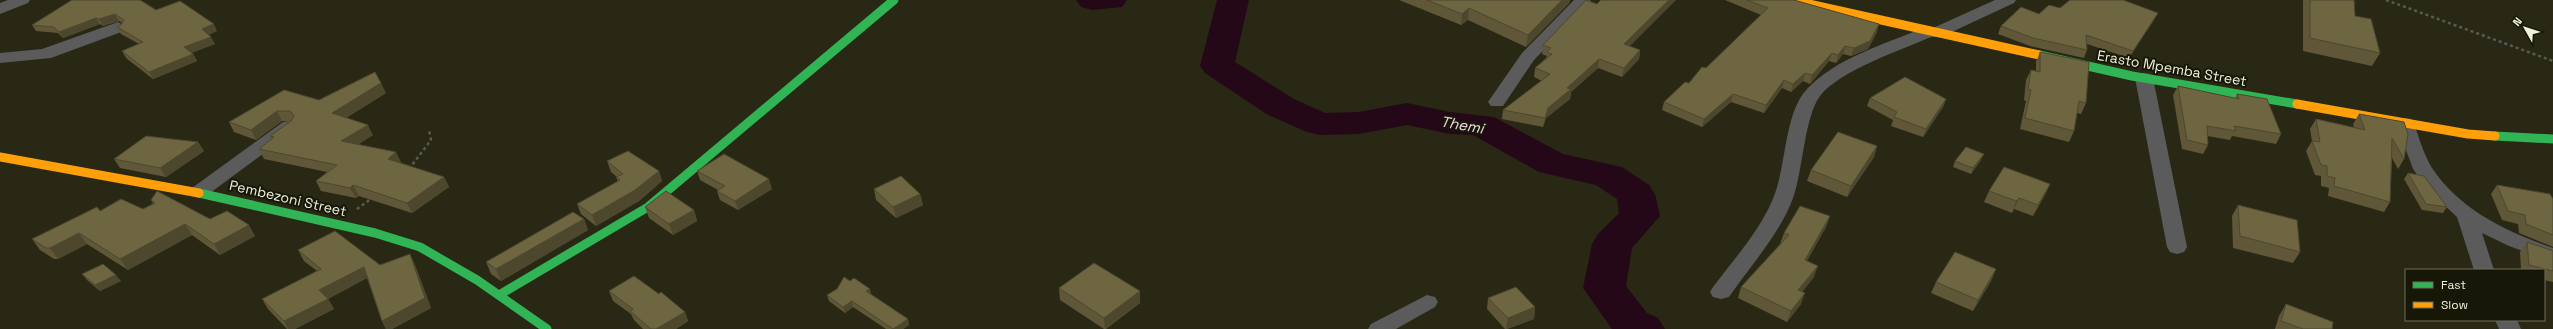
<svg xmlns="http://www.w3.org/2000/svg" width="2553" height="329" viewBox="0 0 2553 329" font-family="'Space Grotesk',sans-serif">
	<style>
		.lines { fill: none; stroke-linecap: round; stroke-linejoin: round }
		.river { fill: #250817; fill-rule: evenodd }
		.path { stroke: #5a5a55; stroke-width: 2.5; stroke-dasharray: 3 3; stroke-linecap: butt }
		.street { fill: #5b5b5c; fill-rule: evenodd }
		.fast { stroke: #30b455; stroke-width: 9 }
		.slow { stroke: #ff9f0a; stroke-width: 9 }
		.wall { fill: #5f5738 }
		.shaded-wall { fill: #4d472e }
		.building { fill: #6e6541; stroke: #4d472e }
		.labels { text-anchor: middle; stroke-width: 4; stroke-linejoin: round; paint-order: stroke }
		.street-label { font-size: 14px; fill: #f0f1dd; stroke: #171708 }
		.water-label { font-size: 15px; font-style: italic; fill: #f2d5e2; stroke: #171708 }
	</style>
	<rect width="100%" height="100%" fill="#282814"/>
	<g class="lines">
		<g class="river">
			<polygon points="1076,0 1127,0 1122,7 1092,10 1081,7"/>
			<polygon points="1217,0 1249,0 1235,62 1294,99 1325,113 1359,112 1407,103 1450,112 1494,117 1563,154 1622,167 1649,185 1655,194 1660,216 1632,248 1626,286 1647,313 1658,318 1665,329 1612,329 1583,288 1592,244 1598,234 1619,213 1617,199 1596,185 1539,172 1473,135 1450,134 1407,125 1359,134 1320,135 1307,132 1268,115 1205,73 1200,66"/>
		</g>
		<g class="path">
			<polyline points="2386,0 2553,61"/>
			<polyline points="409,169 431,140 429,130"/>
			<polyline points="357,209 372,198"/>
		</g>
		<g class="street">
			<polygon points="8,0 30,0 28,3 0,14 0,3"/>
			<polygon points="1574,0 1591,0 1534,60 1503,106 1491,106 1488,102 1522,53"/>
			<path d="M1995 0H2016L2014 3 1941 37H1931C1901 50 1839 71 1820 96 1804 118 1803 171 1793 198 1780 234 1750 266 1729 297L1721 299 1713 297 1710 292 1713 287C1734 259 1758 233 1772 201 1787 169 1783 115 1807 89 1836 58 1885 44 1923 28H1933Z"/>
			<polygon points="118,22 126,27 124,31 51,58 0,63 0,53 42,49"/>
			<polygon points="2144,73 2150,74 2153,78 2187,247 2184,252 2177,254 2170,252 2167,247 2135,78 2138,74"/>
			<path d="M2405 118 2411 119 2414 123C2419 138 2424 155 2432 168 2460 210 2507 232 2553 248V262L2509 246 2482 233 2494 270H2474L2457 217 2428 190 2413 169 2396 123 2399 119Z"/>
			<polygon points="289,121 295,122 298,126 295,130 206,196 199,198 192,196 189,192 192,188 283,122"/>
			<polygon points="1427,295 1435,297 1438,302 1435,307 1396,329 1368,329 1371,324"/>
			<polygon points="2495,320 2517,320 2521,329 2499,329"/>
		</g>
		<g class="fast">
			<polyline points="2039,55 2132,76 2297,104"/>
			<polyline points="2495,136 2553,139"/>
			<polyline points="199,193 375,233 420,247 477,280 547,329"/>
			<polyline points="499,295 648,207 894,0"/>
		</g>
		<g class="slow">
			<polyline points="1791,0 2039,55"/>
			<polyline points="2297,104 2468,134 2495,136"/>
			<polyline points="0,157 199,193"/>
		</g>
	</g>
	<g class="wall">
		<polygon points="72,0 156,10 217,31 208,35 215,44 191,53 193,54 197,61 153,79 126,58 122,51 139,44 121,34 117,27 121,25 122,23 119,21 103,26 100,24 63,38 58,33 36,31 32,25"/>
		<polygon points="1399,0 1570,0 1569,3 1526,47 1468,20 1461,25"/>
		<polygon points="1725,0 1794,0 1877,32 1868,49 1851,56 1843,54 1836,63 1829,61 1810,84 1803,81 1791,92 1782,88 1764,113 1731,102 1702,127 1662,110 1664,102 1689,83 1706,68 1761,15"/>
		<polygon points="2303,0 2354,0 2355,16 2380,53 2372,66 2303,51"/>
		<polygon points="2060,8 2154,20 2129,58 2087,44 2087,50 2084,58 2030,46 1998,34 2001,26"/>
		<polygon points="1543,45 1629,46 1640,50 1639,59 1622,77 1598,68 1571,92 1570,99 1546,118 1543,127 1502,119 1503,110 1542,81 1534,77 1535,68 1546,58 1547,56 1542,54"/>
		<polygon points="2040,52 2086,103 2081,114 2077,113 2074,131 2069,142 2020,129 2026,101 2024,100 2026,80 2031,70 2036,71 2036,62"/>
		<polygon points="2178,86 2235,98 2237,94 2281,134 2276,144 2232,136 2230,140 2207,136 2208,145 2203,154 2182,149 2173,95"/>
		<polygon points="386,93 346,118 373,135 357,145 401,162 400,163 444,177 449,187 412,213 359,196 356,198 321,191 316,181 327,172 264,159 259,149 272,139 270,136 291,121 282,121 256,140 234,132 229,122 319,100"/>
		<polygon points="1870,98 1946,99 1943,107 1923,137 1891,126 1893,120 1867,106"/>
		<polygon points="2359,114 2404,122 2404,159 2398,169 2392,158 2390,202 2384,212 2328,196 2329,188 2321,186 2321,176 2315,175 2306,151 2312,141 2310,129 2316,119 2354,128 2353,124"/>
		<polygon points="198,142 204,151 166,177 120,168 114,159"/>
		<polygon points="1877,146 1874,157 1847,197 1807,181 1811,170"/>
		<polygon points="1981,160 1971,174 1953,167 1955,161"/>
		<polygon points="607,161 659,171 662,181 639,201 596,226 581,214 577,204 618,182 616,177 617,177 611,172"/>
		<polygon points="697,171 772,189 738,210 720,200 717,191 718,190 700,180"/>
		<polygon points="2408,173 2447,207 2443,213 2422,210 2404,179"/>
		<polygon points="2050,184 2045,195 2033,216 2014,209 2012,213 1984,202 1989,191"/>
		<polygon points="2497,185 2553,199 2553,247 2519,233 2518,224 2502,220 2491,194"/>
		<polygon points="874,189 920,194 923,205 896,218 876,200"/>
		<polygon points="151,200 210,219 255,236 220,255 192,235 128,270 87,244 58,259 54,259 40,250 32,239 97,207 100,211 143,209 153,204"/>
		<polygon points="2238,205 2300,252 2293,263 2233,248 2232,216"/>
		<polygon points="645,207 694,210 697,221 673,235 649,218"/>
		<polygon points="1830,216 1826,227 1807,261 1814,277 1802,292 1801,304 1787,322 1738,298 1741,287 1780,244 1784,233"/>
		<polygon points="584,219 588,230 501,281 491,274 486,262"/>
		<polygon points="2527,242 2553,251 2553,282 2544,280 2544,270 2521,270 2520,252"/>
		<polygon points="298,250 380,265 410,254 415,265 431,308 392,329 386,329 382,321 367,278 328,299 334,309 295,329 287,329 268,309 262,299 317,271 304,261"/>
		<polygon points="1996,269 1991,281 1973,311 1931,293 1936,282"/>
		<polygon points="82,274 121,281 100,291 87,280"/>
		<polygon points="850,281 870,289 871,295 908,319 909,325 903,329 886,329 853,307 845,313 829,301 827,295"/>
		<polygon points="1059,288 1140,291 1140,303 1106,329 1104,329 1060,300"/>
		<polygon points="609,291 659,294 685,312 688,321 676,329 643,329 634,320 631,314 613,301"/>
		<polygon points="1488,298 1535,307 1534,319 1507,329 1505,329 1487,309"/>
		<polygon points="2286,304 2332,329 2275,329 2279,316"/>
	</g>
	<g class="shaded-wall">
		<polygon points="1562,0 1570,0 1569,3 1526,47 1528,35"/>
		<polygon points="1669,0 1676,0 1622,54 1624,44"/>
		<polygon points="1469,8 1468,20 1461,25 1462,14"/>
		<polygon points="2158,13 2154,20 2129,58 2133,51"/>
		<polygon points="115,14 119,21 103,26 99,19"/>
		<polygon points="96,18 100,24 63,38 59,32"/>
		<polygon points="214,24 217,31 206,36 202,29"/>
		<polygon points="1879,24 1877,32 1868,49 1851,56 1854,48"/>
		<polygon points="211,37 215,44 188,54 184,47"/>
		<polygon points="1845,46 1843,54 1836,63 1838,55"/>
		<polygon points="1640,50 1639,59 1622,77 1624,68"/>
		<polygon points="1832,53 1829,61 1810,84 1812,75"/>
		<polygon points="193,54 197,61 153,79 149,72"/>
		<polygon points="1599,59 1598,68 1571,92 1570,99 1546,118 1543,127 1545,118 1548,108 1567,88"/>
		<polygon points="1805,73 1803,81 1791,92 1793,84"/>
		<polygon points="1784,80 1782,88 1764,113 1766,105"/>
		<polygon points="381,83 386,93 337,123 332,113"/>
		<polygon points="1733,94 1731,102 1702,127 1704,119"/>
		<polygon points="1946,99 1943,107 1923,137 1926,129"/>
		<polygon points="277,111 282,121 256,140 251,130"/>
		<polygon points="368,125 373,135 346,151 341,141"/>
		<polygon points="198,142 204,151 166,177 160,168"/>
		<polygon points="1877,146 1874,157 1847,197 1851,186"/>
		<polygon points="396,152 401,162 393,169 388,159"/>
		<polygon points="1984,154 1981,160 1971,174 1973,168"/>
		<polygon points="659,171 662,181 639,201 596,226 592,215"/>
		<polygon points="444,177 449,187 412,213 407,203"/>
		<polygon points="769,179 772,189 738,210 735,201"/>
		<polygon points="2050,184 2045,195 2033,216 2038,205"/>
		<polygon points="353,185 359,196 356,198 350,188"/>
		<polygon points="920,194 923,205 896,218 893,207"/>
		<polygon points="2019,198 2014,209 2012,213 2016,201"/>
		<polygon points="694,210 697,221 673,235 669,224"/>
		<polygon points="1830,216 1826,227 1801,271 1805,260"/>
		<polygon points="584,219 588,230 501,281 496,269"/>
		<polygon points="185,224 192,235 128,270 120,259"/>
		<polygon points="249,225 255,236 220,255 214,244"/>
		<polygon points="79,233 87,244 58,259 50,248"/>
		<polygon points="410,254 415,265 431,308 392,329 386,329 382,321"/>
		<polygon points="1818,266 1814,277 1794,301 1798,290"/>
		<polygon points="364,267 369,277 327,299 328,299 334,309 295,329 288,329 284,321 319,290"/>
		<polygon points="1996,269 1991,281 1973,311 1978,300"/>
		<polygon points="116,275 121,281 100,291 95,285"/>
		<polygon points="870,289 871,295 866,291"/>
		<polygon points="1140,291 1140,303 1105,329 1104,318"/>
		<polygon points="1805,293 1801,304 1787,322 1791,311"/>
		<polygon points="852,301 853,307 845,313 843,307"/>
		<polygon points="1535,307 1534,319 1506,329 1508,318"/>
		<polygon points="685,312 688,321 676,329 656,329"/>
		<polygon points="908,319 909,325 903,329 893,329"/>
	</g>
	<g class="building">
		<polygon points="72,0 140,0 156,10 180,1 214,24 202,29 211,37 184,47 193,54 149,72 122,51 143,42 117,27 121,25 124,20 115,14 99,19 96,18 59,32 54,27 32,25"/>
		<polygon points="1427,0 1562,0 1528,35 1469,8 1462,14"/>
		<polygon points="1586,0 1597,4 1601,0 1669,0 1624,44 1640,50 1624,68 1599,59 1567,88 1571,89 1548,108 1545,118 1503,110 1550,74 1535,68 1552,54 1547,52 1551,48 1543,45"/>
		<polygon points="1747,0 1794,0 1879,24 1870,41 1854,48 1845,46 1838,55 1832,53 1812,75 1805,73 1793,84 1784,80 1766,105 1733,94 1704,119 1664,102 1685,82 1689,83 1702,67 1706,68 1768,8"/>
		<polygon points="2070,0 2123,0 2158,13 2133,51 2086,35 2087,50 2033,38 2001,26 2021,7 2039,14 2049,5 2060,8"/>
		<polygon points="2310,0 2354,0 2355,16 2371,19 2380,53 2310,38"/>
		<polygon points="2040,52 2089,62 2086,103 2079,101 2074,131 2025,118 2031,90 2028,89 2031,70 2040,72"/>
		<polygon points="375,72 381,83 332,113 368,125 341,141 396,152 388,159 444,177 407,203 353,185 350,188 316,181 337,165 259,149 274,137 270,136 291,121 294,116 290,111 277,111 251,130 229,122 284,90 319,100"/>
		<polygon points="1905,77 1946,99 1926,129 1894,117 1897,112 1870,98"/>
		<polygon points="2178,86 2239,99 2237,94 2267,99 2281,134 2234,126 2236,131 2207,126 2208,145 2187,140"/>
		<polygon points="2359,114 2404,122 2408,134 2404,159 2392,138 2390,202 2334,186 2335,178 2327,176 2327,166 2321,165 2312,141 2320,142 2316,119 2365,130"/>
		<polygon points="1838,132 1877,146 1851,186 1811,170"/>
		<polygon points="146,136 198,142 160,168 114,159"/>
		<polygon points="1966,147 1984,154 1973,168 1955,161"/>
		<polygon points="628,151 659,171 635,190 592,215 577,204 620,180 616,177 623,174 607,161"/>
		<polygon points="724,154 769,179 735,201 717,191 725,186 697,171"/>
		<polygon points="2004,167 2050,184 2038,205 2019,198 2016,201 1989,191"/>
		<polygon points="2408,173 2424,176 2447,207 2426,204"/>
		<polygon points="901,176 920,194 893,207 874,189"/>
		<polygon points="2497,185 2550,194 2553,199 2553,235 2526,224 2525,215 2508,211"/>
		<polygon points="157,191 210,219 227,211 249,225 214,244 185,224 120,259 79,233 50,248 46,248 32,239 97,207 100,211 121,199 143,209 155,203 151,200"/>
		<polygon points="666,191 694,210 669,224 645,207"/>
		<polygon points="2238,205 2297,220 2300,252 2240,236"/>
		<polygon points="1800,206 1830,216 1805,260 1818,266 1798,290 1805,293 1791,311 1741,287 1789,235 1784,233"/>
		<polygon points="573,212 584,219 496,269 486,262"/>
		<polygon points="335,231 380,265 410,254 425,298 382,321 364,267 319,290 328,299 284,321 262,299 321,269 298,250"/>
		<polygon points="2527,242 2553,251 2553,271 2529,265"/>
		<polygon points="1955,252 1996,269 1978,300 1936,282"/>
		<polygon points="1094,263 1140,291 1104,318 1059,288"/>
		<polygon points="103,264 116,275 95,285 82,274"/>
		<polygon points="634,276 659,294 661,292 685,312 656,329 651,329 630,311 633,309 609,291"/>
		<polygon points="844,277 850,281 854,278 870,289 866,291 908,319 893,329 852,301 843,307 827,295 837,289"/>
		<polygon points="1516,287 1535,307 1508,318 1488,298"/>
		<polygon points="2286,304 2333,322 2332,329 2303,329 2281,321"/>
	</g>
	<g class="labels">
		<g class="street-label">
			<text transform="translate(2172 68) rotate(10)" y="5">Erasto Mpemba Street</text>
			<text transform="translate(288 198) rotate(13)" y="5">Pembezoni Street</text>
		</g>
		<g class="water-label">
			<text transform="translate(1462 125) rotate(10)" y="5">Themi</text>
		</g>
	</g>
	<rect x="2405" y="269" width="140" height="52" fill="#171708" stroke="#6e6e5d"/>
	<rect x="2413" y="282" width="20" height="6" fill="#30b455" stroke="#6e6e5d"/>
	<text x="2441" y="289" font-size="12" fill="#f0f1dd">Fast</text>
	<rect x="2413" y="302" width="20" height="6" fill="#ff9f0a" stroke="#6e6e5d"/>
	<text x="2441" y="309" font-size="12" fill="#f0f1dd">Slow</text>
	<g transform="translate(2525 28) rotate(309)" stroke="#171708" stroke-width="3" paint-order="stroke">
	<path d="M0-3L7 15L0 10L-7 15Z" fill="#f0f1dd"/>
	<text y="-6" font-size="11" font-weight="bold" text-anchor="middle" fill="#f0f1dd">N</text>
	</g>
</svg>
